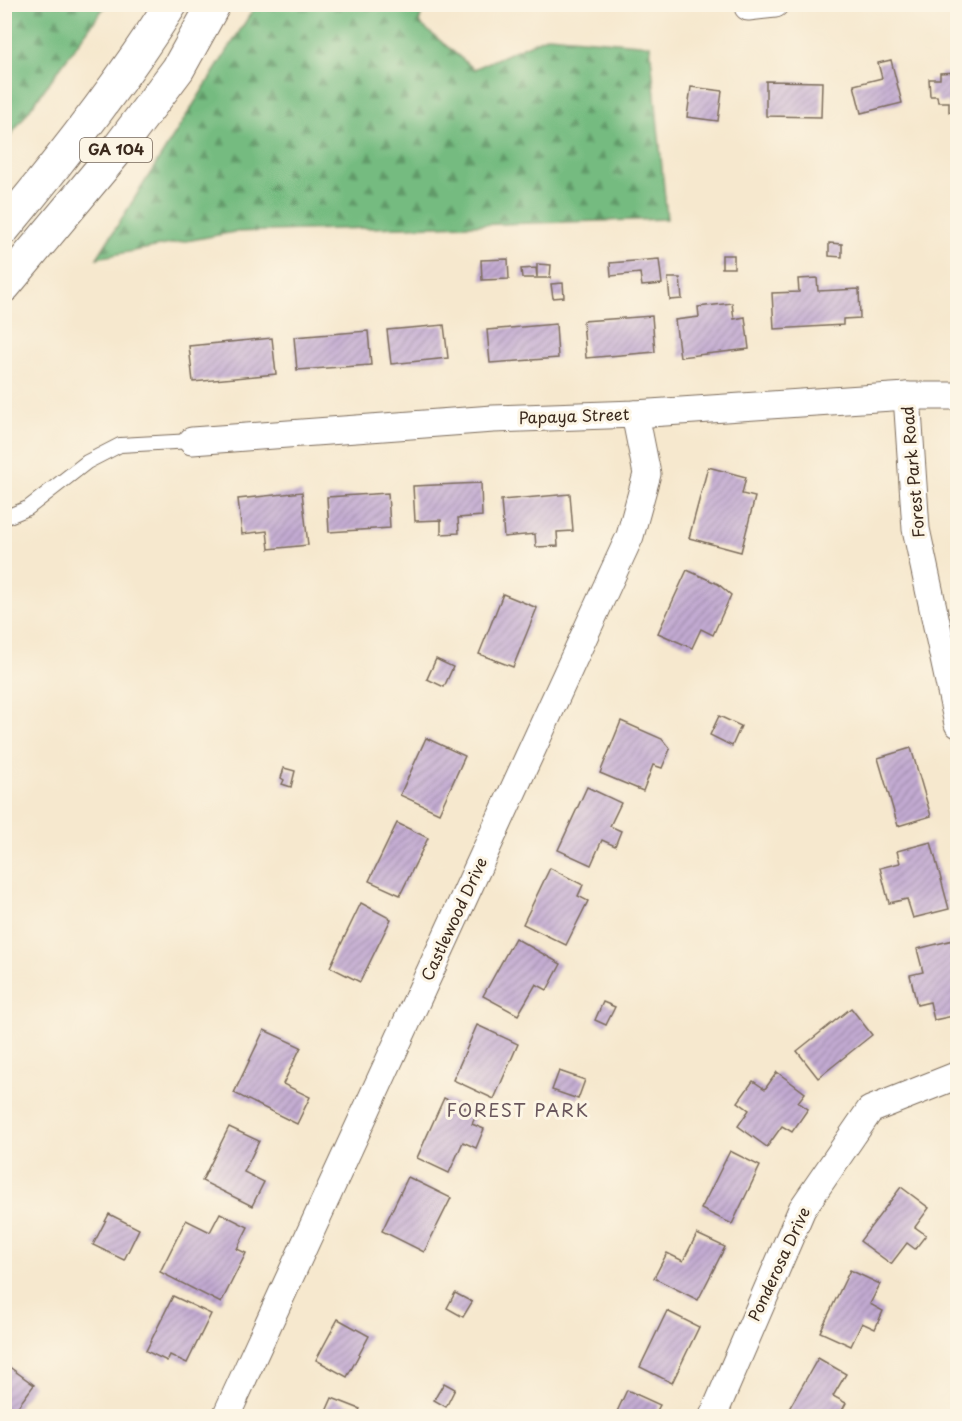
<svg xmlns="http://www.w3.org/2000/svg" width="962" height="1421" viewBox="0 0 962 1421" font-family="'Playpen Sans',sans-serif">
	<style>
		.forest { fill: url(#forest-firs); stroke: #58724f; stroke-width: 1.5 }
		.building { fill: url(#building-hatch) }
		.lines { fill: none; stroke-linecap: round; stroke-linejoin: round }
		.lane-casing { stroke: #7c6c5c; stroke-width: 16 }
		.street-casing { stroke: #7c6c5c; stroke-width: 29 }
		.primary-casing { stroke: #7c6c5c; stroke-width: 35 }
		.lane { stroke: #fff; stroke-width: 14 }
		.street { stroke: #fff; stroke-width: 27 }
		.primary { stroke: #fff; stroke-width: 33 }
		.labels { text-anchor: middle; stroke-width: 6; stroke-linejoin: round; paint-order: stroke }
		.shield { fill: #fcf5e5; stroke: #75675a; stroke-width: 1.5 }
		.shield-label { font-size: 15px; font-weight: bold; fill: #3b2a1e }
		.street-label { font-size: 16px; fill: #3b2a1e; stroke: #fcf5e5 }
		.neighbourhood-label { font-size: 18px; letter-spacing: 1.5px; fill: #6a575d; stroke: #fcf5e5 }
	</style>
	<defs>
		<pattern id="forest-firs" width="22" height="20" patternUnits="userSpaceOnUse" patternTransform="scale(1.5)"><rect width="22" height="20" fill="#74bb80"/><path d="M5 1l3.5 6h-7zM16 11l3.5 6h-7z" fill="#609868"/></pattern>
		<pattern id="building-hatch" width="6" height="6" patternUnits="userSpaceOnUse" patternTransform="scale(1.5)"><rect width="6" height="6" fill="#c2aad2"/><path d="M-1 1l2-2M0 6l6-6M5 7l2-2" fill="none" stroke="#9f8baa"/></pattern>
	</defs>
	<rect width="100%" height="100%" fill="#fcf5e5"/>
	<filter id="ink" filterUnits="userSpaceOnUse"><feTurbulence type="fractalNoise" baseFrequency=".0167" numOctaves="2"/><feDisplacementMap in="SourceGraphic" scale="12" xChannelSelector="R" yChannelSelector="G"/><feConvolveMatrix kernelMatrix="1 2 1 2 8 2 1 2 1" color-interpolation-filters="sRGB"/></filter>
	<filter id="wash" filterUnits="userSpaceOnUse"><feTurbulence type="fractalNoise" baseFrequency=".008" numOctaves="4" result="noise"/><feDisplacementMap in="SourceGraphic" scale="24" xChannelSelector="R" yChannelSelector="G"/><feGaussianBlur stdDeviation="1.35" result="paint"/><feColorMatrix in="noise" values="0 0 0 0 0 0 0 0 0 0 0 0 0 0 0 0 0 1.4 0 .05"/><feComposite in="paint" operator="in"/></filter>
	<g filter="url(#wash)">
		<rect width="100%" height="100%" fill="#f6e8ce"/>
		<g class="forest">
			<polygon points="5,4 106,5 5,143 4,5"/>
			<polygon points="256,5 424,5 419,23 474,69 548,36 650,45 667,219 234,232 97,258"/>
		</g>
		<g id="blocks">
			<g class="building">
				<polygon points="891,60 902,103 861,113 854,85 882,78 878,63"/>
				<polygon points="958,72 958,111 949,112 949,102 938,102 937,96 930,96 929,79 940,79 940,73"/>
				<polygon points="766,81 822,82 821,117 766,116"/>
				<polygon points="691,87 722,91 718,121 687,117"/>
				<polygon points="829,243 842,244 842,257 829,256"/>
				<rect x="722" y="255" width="12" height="13"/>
				<polygon points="508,259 509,279 482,280 481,260"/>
				<polygon points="659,259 662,284 642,286 640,273 611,276 610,263"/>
				<polygon points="537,264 551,265 550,278 522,278 521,269 536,268 537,277"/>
				<polygon points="668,278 680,278 682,299 670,300"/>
				<polygon points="817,278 818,291 859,289 860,318 843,319 843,325 774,329 772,293 799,292 798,279"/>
				<polygon points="563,283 564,297 553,298 551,284"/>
				<polygon points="732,303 734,319 745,317 749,349 680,357 675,320 699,317 698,307"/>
				<polygon points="652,316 655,352 586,358 583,321"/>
				<polygon points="556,324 558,358 490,363 487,330"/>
				<polygon points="444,325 448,358 391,364 387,330"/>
				<polygon points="368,331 371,365 297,370 294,337"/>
				<polygon points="272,338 276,374 193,382 189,346"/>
				<polygon points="708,467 746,477 742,494 755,497 741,552 689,538"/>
				<polygon points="481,483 482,516 458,518 459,533 441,534 441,520 415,521 413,486"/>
				<polygon points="302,492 308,545 269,549 267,531 242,534 238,499"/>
				<polygon points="388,493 390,528 329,532 327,497"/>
				<polygon points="570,494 573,531 557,532 558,546 536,547 535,534 504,537 501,500"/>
				<polygon points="687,570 718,584 731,595 713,635 701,629 692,648 658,633"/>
				<polygon points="503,594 537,608 513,667 479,654"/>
				<polygon points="436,659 453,667 444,687 427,679"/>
				<polygon points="719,716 741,726 732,746 710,735"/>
				<polygon points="621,721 662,739 670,749 662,768 653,765 643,791 600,773"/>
				<polygon points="426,738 465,756 439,813 400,795"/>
				<polygon points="911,748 931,816 898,826 878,758"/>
				<polygon points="284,768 295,771 291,787 282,784 284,780 281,778"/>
				<polygon points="587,787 621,803 610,826 621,831 615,846 602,840 591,865 558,850"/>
				<polygon points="397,823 428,838 400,895 369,881"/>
				<polygon points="931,842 949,909 913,918 907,899 889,903 880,868 900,863 897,851"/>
				<polygon points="550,868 583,885 578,896 588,901 566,945 523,924"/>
				<polygon points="361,903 391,919 360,982 330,967"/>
				<polygon points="515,938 561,964 547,990 536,984 518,1015 483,996"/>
				<polygon points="953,940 958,958 958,1015 934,1020 930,1002 917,1005 910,975 923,972 917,949"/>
				<polygon points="603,1002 615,1007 606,1025 595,1020"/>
				<polygon points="851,1008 872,1035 818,1078 797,1051"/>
				<polygon points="477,1025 518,1044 494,1099 453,1080"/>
				<polygon points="264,1030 301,1047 283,1084 310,1097 297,1124 234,1093"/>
				<polygon points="559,1071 585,1080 578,1099 552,1090"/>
				<polygon points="777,1072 805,1093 798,1102 808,1109 792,1132 782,1126 767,1147 738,1126 749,1110 738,1102 753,1081 765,1089"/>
				<polygon points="444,1098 477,1113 472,1124 484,1129 476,1148 463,1142 449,1173 417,1158"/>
				<polygon points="229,1127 259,1141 244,1172 264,1182 252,1206 202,1181"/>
				<polygon points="730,1151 760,1166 732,1224 701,1209"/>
				<polygon points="408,1177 451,1198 424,1252 382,1231"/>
				<polygon points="901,1187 929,1208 915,1227 926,1235 915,1249 907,1243 891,1264 860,1241"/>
				<polygon points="220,1213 248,1227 237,1249 246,1253 221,1303 160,1272 186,1220 210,1232"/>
				<polygon points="109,1214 139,1229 124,1260 93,1245"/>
				<polygon points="697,1234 725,1247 698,1300 654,1278 667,1253 683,1261"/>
				<polygon points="850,1270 880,1284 870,1304 883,1311 875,1329 862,1323 851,1346 820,1332"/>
				<polygon points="455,1293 472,1302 463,1317 447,1308"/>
				<polygon points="173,1296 211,1314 187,1363 170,1355 167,1361 146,1351"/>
				<polygon points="667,1311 699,1327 672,1383 640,1367"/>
				<polygon points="338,1319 369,1336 347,1377 316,1360"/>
				<polygon points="818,1358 846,1374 833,1396 846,1403 839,1416 785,1416"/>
				<polygon points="4,1363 34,1385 11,1416 4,1416"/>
				<polygon points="444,1383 455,1389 446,1407 434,1400"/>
				<polygon points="627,1390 660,1405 654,1416 615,1416"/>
				<polygon points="332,1398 360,1409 356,1416 324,1416"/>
			</g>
		</g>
	</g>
	<g filter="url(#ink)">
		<use href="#blocks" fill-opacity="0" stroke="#7c6c5c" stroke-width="1.5"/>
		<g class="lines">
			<g class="lane-casing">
				<polyline id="lane" points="4,518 28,508 87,462 120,445 192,441"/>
			</g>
			<g class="street-casing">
				<g id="street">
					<polyline points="748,7 775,4"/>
					<polyline points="907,396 916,529 958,724"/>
					<polyline points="192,441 493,419 635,414 907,396 958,396"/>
					<polyline points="226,1416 630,536 647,474 635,414"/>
					<polyline points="713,1416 802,1209 870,1110 958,1075"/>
				</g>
			</g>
			<g class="primary-casing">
				<g id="primary">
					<path d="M4 228C64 156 121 83 171 4"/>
					<polyline points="4,286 114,154 178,69 214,4"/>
				</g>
			</g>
			<use href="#lane" class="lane"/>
			<use href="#street" class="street"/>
			<use href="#primary" class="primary"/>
		</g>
	</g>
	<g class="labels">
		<rect class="shield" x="80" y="138" width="72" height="24" rx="4.5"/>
		<g class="shield-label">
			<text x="116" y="155">GA 104</text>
		</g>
		<g class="street-label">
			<text transform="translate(574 416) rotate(-2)" y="6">Papaya Street</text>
			<text transform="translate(913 472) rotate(-95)" y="6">Forest Park Road</text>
			<text transform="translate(454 919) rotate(-65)" y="6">Castlewood Drive</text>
			<text transform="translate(779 1264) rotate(-65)" y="6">Ponderosa Drive</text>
		</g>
		<g class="neighbourhood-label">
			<text x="518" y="1117">FOREST PARK</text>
		</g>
	</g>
	<rect width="962" height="1421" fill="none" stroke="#fcf5e5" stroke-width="24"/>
</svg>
